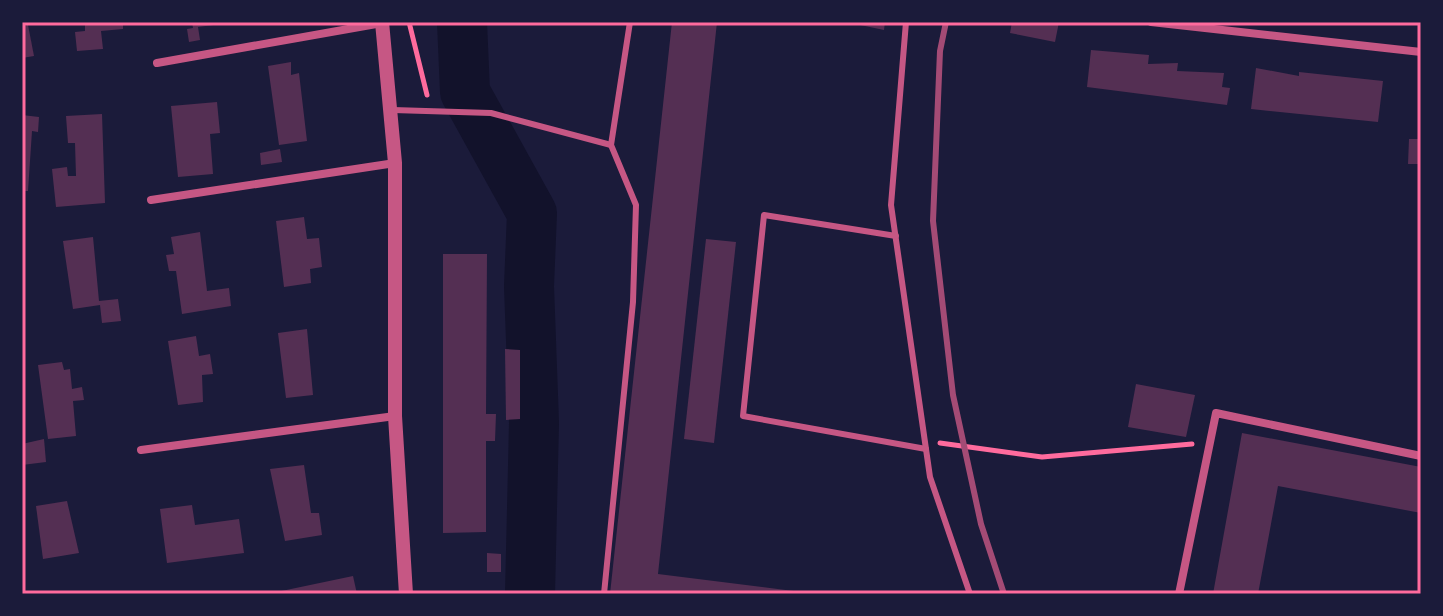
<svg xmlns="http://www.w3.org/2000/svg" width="1443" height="616" viewBox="0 0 1443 616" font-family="'Archivo Narrow',sans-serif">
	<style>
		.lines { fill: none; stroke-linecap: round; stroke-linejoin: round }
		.river { stroke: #12122b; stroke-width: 50 }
		.building { fill: #542f53 }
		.path { stroke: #ff6b9d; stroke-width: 5 }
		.service { stroke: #c65784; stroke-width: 6 }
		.minor { stroke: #c65784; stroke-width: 8 }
		.tertiary { stroke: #c65784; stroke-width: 14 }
		.rail { stroke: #a44b75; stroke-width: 6 }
		.neatline { fill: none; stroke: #ff6b9d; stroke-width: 3 }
	</style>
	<rect width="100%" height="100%" fill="#1b1b3a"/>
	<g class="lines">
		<polyline class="river" points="462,22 465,92 532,213 529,286 534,423 530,594"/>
	</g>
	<g class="building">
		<polygon points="85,22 123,22 123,29 101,31 103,49 77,51 75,32 85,31"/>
		<polygon points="192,22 221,22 221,24 198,27 200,40 189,42 187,29 193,28"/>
		<polygon points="672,22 717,22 658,574 817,594 610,594"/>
		<polygon points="846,22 885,22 884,30"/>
		<polygon points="1012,22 1059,22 1055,42 1010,33"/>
		<polygon points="28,25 34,56 22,58 22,27"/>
		<polygon points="1091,50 1149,55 1148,64 1178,63 1177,71 1224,73 1222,87 1230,88 1227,105 1087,87"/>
		<polygon points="291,62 291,75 299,73 307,141 279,145 268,66"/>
		<polygon points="1256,68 1299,76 1299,72 1383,81 1378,122 1251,109"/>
		<polygon points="217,102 220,133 210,134 213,174 178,177 171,106"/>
		<polygon points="102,114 105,203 56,207 52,169 67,167 68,176 76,176 75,143 68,143 66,116"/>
		<polygon points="22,115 39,117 38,132 32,131 28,191 22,191"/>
		<polygon points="1409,139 1421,139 1421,164 1408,164"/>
		<polygon points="280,149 282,162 261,165 260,153"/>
		<polygon points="304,217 307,239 319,238 322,267 310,269 311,283 284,287 276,221"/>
		<polygon points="200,232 207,291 229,288 231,306 182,314 176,271 169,271 166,255 174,254 171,237"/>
		<polygon points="93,237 99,301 118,299 121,321 102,323 100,305 73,309 63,241"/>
		<polygon points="706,239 736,242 714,443 684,439"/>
		<polygon points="443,254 487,254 486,414 496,414 495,441 486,441 486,532 443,533"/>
		<polygon points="307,329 313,395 286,398 278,333"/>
		<polygon points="196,336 199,356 210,354 213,374 202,375 203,402 178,405 168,341"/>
		<polygon points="505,349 520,350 520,419 506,420"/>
		<polygon points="62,362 64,370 70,369 72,389 82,387 84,400 73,401 76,436 48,439 38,365"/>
		<polygon points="1136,384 1195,395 1186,437 1128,427"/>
		<polygon points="1242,433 1421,467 1421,513 1278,486 1258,594 1213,594"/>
		<polygon points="44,439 46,462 22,465 22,444"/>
		<polygon points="304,465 311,513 319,513 322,535 285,541 270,469"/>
		<polygon points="67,501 79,553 43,559 36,506"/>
		<polygon points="192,505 195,525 239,519 244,553 167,563 160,509"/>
		<polygon points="487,553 501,554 501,572 487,572"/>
		<polygon points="353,576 357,594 272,594 272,593"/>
	</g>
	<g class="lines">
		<g class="path">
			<polyline points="409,22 427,95"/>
			<polyline points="940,443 1042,457 1192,444"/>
		</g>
		<g class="service">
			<polyline points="906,22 891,205 930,477 970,594"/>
			<polyline points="393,110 491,113 611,145"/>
			<polyline points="896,236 764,215 743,416 926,449"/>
			<polyline points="604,594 633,302 636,205 611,145 630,22"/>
		</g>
		<g class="minor">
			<polyline points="1151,22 1421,52"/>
			<polyline points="157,63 382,23"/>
			<polyline points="151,200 395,163"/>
			<polyline points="141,450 395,416"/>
			<polyline points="1179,594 1216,413 1421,456"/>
		</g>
		<polyline class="tertiary" points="382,22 395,163 395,416 406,594"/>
		<polyline class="rail" points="946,22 940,51 933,221 953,395 981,524 1004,594"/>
	</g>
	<rect width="1443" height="616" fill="none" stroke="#1b1b3a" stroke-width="48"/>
	<rect x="24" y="24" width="1395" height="568" class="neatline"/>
</svg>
